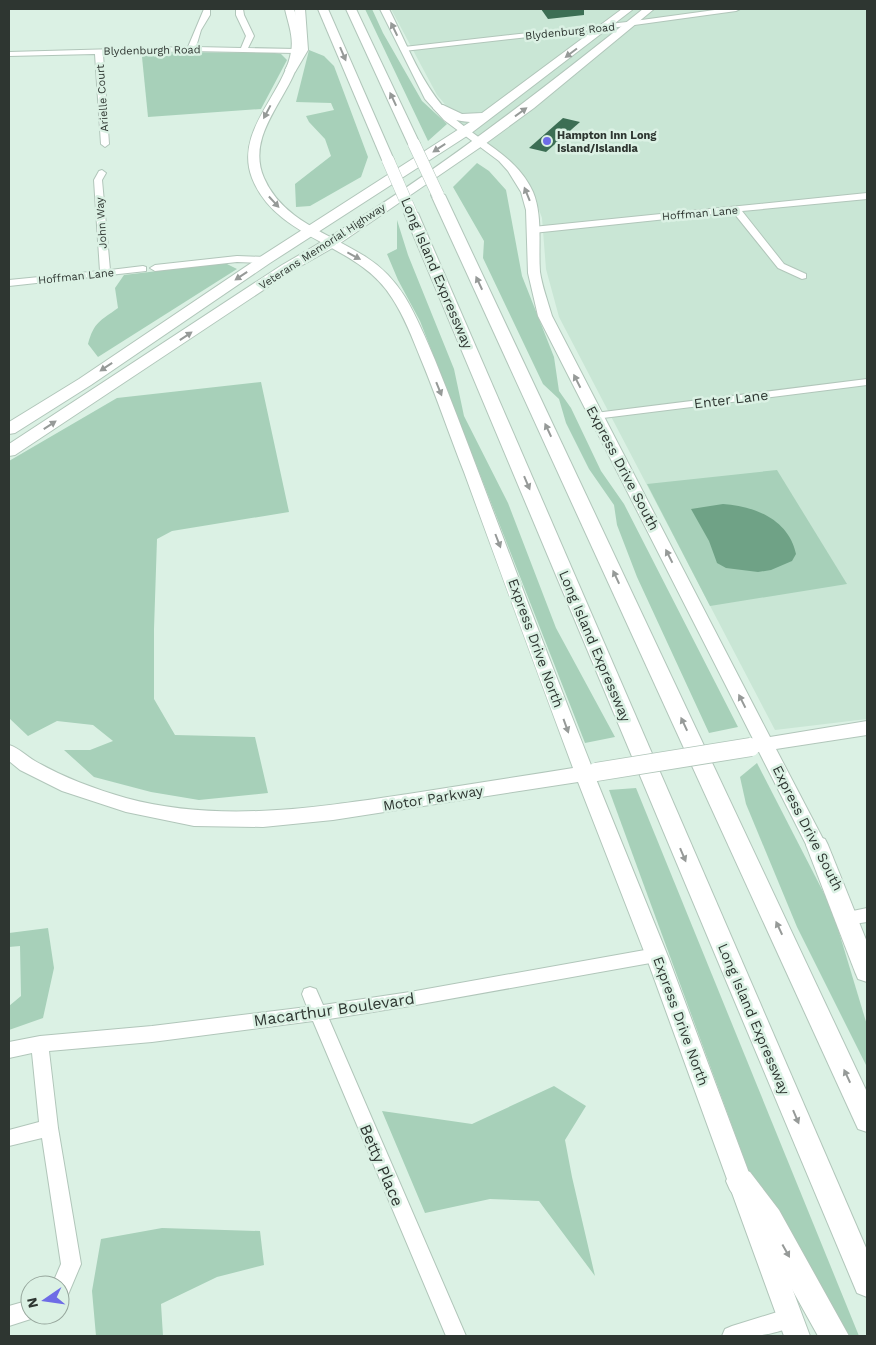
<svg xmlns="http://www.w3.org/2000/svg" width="876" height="1345" viewBox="0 0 876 1345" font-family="'Work Sans',sans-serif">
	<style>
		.built { fill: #c9e6d5 }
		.green { fill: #a7d0b9 }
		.water { fill: #6fa286 }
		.building { fill: #3c6e54 }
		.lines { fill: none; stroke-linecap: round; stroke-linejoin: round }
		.minor-casing { stroke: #b1c6ba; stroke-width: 2 }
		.major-casing { stroke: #b1c6ba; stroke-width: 2 }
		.highway-casing { stroke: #b1c6ba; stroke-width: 2 }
		.minor { fill: #fff; fill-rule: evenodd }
		.major { fill: #fff; fill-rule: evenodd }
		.highway { fill: #fff; fill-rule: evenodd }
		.major-bridge-casing { stroke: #b1c6ba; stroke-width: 20; stroke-linecap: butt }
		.highway-bridge-casing { stroke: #b1c6ba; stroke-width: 13; stroke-linecap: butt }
		.major-bridge { stroke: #fff; stroke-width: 18 }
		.highway-bridge { stroke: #fff; stroke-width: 12 }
		.oneway { fill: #969a98 }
		.poi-dot { fill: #6e6ce6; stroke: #dbf1e4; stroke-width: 2 }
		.labels { text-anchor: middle; stroke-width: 5; stroke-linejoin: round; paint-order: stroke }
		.far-street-label { font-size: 11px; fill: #2e3631; stroke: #dbf1e4 }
		.far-poi-label { font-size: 11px; font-weight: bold; fill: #2e3631; stroke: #dbf1e4; text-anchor: start }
		.street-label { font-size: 14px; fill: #2e3631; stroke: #dbf1e4 }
		.near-street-label { font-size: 16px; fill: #2e3631; stroke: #dbf1e4 }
	</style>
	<rect width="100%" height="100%" fill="#dbf1e4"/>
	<polygon class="built" points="391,9 867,9 867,719 775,730 559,317 546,269 542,218 530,185 505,159 461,123 437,95"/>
	<g class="green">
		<polygon points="365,9 372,9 383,33 422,101 447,124 428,141"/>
		<polygon points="309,50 324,56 334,66 368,157 361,177 310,206 296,207 295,184 331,156 325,139 309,122 306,116 334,110 331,103 296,102"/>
		<polygon points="166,52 275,53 281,54 287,60 261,109 148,117 142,57 149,53"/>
		<polygon points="477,163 489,171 506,190 522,276 554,357 559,391 571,408 601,471 624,504 738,727 709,733 637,577 617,525 614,505 589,469 566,423 559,399 543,384 483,258 484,241 453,187"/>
		<polygon points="397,220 408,255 454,369 464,416 508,503 556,628 615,737 585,743 420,321 398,280 387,254 397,249"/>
		<path d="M225 263 237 269 98 357 88 344C94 322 100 321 118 308L115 288 124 275Z"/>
		<polygon points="261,382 289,512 172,531 157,539 154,629 154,699 175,735 255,737 268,793 199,800 151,792 94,777 64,750 90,750 113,741 93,725 57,721 28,736 9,718 9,461 117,398"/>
		<polygon points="777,470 847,584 710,606 647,484"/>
		<polygon points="757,763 832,909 867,1025 867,1067 797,927 746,804 740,777"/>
		<polygon points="636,788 859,1336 849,1336 753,1183 609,790"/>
		<polygon points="48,928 54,968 43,1018 9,1030 9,1006 21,996 20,946 9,947 9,933"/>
		<polygon points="554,1086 586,1106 565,1140 572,1177 595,1276 539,1201 490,1199 425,1213 382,1111 472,1124"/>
		<polygon points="162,1228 260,1231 264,1265 217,1277 161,1304 163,1336 96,1336 92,1291 101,1239"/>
	</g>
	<path class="water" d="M723 504C755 506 789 520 796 554L792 561 771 570 758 572 726 568 717 563 709 541 691 509Z"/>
	<g class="building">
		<polygon points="541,9 584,9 584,15 548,19"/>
		<polygon points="563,118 580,122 546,152 529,148"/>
	</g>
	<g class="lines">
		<g class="minor-casing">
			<g id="minor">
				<polygon points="204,9 210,9 210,15 201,30 196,47 241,48 246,36 236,15 236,9 243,9 244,15 254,36 248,48 296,49 300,51 296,53 191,51 103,54 109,144 105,147 101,144 95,54 9,56 9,52 188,47"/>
				<polygon points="722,9 740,9 736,11 627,26 404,51 400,49 404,47 627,22"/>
				<polygon points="102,170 106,173 102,180 110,270 143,266 146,267 146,271 9,286 9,280 100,271 94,180 99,171"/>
				<polygon points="867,193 867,199 742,211 784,264 806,274 806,278 802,279 778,268 733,212 533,233 528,230 533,227"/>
				<polygon points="237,256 265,257 270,260 265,263 237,262 155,271 150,268 155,265"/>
				<polygon points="867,379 867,385 595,419 589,416 595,413"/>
				<polygon points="867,908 867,922 854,924 848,922 846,917 848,912"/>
				<polygon points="656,948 662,950 664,955 662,960 656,962 410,1006 329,1019 466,1336 446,1336 313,1021 152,1042 49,1051 58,1128 81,1264 67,1297 60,1300 60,1285 52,1285 61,1264 42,1138 9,1146 9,1130 39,1122 32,1053 9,1058 9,1042 40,1036 152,1026 307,1007 302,994 304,989 310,987 316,989 323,1005 410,992"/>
				<polygon points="30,1300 30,1315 38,1315 37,1317 9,1326 9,1306"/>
				<path d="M790 1308 797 1311 800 1318 797 1325C771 1336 749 1338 722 1336L725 1329 732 1326Z"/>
			</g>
		</g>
		<g class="major-casing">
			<g id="major">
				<path d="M285 9H294C298 23 303 38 301 52 294 95 244 132 264 178 282 220 330 234 366 257 382 267 395 281 405 297 417 317 426 339 435 360 450 397 464 434 478 471 515 569 552 667 591 765L601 767 603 772 601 777 596 779 669 959 810 1336H784L647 959 578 782 333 820 263 827 194 826 126 812 62 791 20 770 9 761V745C19 748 26 756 35 761 63 777 94 789 126 798 219 823 315 808 408 794 463 785 518 777 573 768 536 670 500 571 464 472 449 434 436 395 420 357 412 337 404 316 392 298 359 243 277 241 252 178 234 131 284 94 291 52 294 37 288 23 285 9Z"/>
				<path d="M380 9H389C407 44 422 86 450 114 478 142 516 154 533 192 543 216 538 246 540 272 542 286 548 302 552 316L770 737 867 721V735L776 749 833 858 830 864 823 866 816 864 759 752 747 751 745 746 747 741 753 739 538 316 528 273 526 210 521 192 508 171 499 161 444 120 425 99Z"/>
			</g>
		</g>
		<g class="highway-casing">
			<g id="highway">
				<polygon points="295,9 305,9 308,50 295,72 291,73 285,70 296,50"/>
				<polygon points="318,9 328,9 394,160 393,163 388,164 382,160"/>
				<polygon points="346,9 356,9 420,144 418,147 410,147 408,144"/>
				<path d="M622 9 632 10 470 134 270 263 91 385 15 433 9 434V422L79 379 260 257 470 122C457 121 442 118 433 108L435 105H443L462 114 482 113Z"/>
				<path d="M643 9H654L534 108 485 144 336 246 292 271 15 455 9 456V444L282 265C411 192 528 101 643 9Z"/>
				<polygon points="438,191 445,195 867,1092 867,1132 858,1129 431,195"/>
				<polygon points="411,209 418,213 867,1250 867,1297 857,1293 404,213"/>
				<polygon points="817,836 825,839 828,845 867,942 867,982 858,979 855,972 806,845 809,839"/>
				<polygon points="740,1168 750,1172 779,1210 849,1336 818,1336 759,1230 730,1190 726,1181 730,1172"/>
			</g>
		</g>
		<use href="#minor" class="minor"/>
		<use href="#major" class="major"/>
		<use href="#highway" class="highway"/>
		<g class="major-bridge-casing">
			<polyline id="major-bridge" points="596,772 751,747"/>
		</g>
		<g class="highway-bridge-casing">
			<g id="highway-bridge">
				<polyline points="414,144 438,195"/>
				<polyline points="388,160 411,213"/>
			</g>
		</g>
		<use href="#major-bridge" class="major-bridge"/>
		<use href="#highway-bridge" class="highway-bridge"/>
	</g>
	<defs><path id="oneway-solid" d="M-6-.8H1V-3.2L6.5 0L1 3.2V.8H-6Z" transform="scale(1.25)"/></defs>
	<g class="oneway">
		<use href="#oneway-solid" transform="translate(394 29) rotate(-116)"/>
		<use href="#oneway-solid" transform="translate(571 53) rotate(143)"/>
		<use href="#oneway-solid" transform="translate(343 54) rotate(67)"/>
		<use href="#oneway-solid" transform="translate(393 99) rotate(-115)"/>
		<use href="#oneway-solid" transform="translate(267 112) rotate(118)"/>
		<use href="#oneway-solid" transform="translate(521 112) rotate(-36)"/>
		<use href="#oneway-solid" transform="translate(439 148) rotate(147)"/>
		<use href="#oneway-solid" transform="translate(527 194) rotate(-112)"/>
		<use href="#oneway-solid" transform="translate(274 202) rotate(47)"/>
		<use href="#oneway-solid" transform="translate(354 256) rotate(28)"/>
		<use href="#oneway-solid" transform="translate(241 276) rotate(146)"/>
		<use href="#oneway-solid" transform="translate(479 283) rotate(-115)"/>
		<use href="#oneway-solid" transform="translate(186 336) rotate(-34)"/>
		<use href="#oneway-solid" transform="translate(106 367) rotate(146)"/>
		<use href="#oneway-solid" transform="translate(577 381) rotate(-117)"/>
		<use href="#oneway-solid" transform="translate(439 389) rotate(68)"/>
		<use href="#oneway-solid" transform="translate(50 425) rotate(-33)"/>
		<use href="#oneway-solid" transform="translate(548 430) rotate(-115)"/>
		<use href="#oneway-solid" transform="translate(527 483) rotate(67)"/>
		<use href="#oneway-solid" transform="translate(498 541) rotate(69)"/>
		<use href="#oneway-solid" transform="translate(669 556) rotate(-117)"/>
		<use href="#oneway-solid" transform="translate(616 577) rotate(-115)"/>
		<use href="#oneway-solid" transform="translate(742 701) rotate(-117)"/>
		<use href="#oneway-solid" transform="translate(684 724) rotate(-115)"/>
		<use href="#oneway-solid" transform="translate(566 726) rotate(70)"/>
		<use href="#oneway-solid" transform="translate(683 855) rotate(67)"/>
		<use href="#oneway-solid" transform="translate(779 928) rotate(-115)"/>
		<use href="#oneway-solid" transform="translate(847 1076) rotate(-115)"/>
		<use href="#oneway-solid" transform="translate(796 1117) rotate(67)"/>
		<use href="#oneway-solid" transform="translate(786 1251) rotate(61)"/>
	</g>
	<circle class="poi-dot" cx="547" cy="141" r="5"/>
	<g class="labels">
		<g class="far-street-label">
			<text transform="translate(570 31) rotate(-6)" y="4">Blydenburg Road</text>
			<text transform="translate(152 50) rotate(-1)" y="4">Blydenburgh Road</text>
			<text transform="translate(102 98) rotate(-94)" y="4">Arielle Court</text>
			<text transform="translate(700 213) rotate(-5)" y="4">Hoffman Lane</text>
			<text transform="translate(101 223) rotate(-94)" y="4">John Way</text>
			<text transform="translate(322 246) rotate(-33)" y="4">Veterans Memorial Highway</text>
			<text transform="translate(76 276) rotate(-6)" y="4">Hoffman Lane</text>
		</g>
		<g class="far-poi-label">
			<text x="557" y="139">Hampton Inn Long<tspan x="557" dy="13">Island/Islandia</tspan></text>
		</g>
		<g class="street-label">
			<text transform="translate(437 273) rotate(67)" y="5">Long Island Expressway</text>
			<text transform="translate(731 399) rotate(-7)" y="5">Enter Lane</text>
			<text transform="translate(623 468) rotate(62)" y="5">Express Drive South</text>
			<text transform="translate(536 643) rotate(70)" y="5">Express Drive North</text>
			<text transform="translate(595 646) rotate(67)" y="5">Long Island Expressway</text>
			<text transform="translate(433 798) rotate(-9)" y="5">Motor Parkway</text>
			<text transform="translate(808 828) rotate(63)" y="5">Express Drive South</text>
			<text transform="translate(754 1019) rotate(67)" y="5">Long Island Expressway</text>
			<text transform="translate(681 1021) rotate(70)" y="5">Express Drive North</text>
		</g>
		<g class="near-street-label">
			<text transform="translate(334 1009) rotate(-8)" y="6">Macarthur Boulevard</text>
			<text transform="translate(382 1165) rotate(67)" y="6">Betty Place</text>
		</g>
	</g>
	<rect width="876" height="1345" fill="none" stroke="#2e3631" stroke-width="20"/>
	<g transform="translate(45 1300) rotate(257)"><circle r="24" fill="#dbf1e4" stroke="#96a69c"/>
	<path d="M0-4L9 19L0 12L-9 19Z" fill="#6e6ce6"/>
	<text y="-8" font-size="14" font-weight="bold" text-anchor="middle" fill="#2e3631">N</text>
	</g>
</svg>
